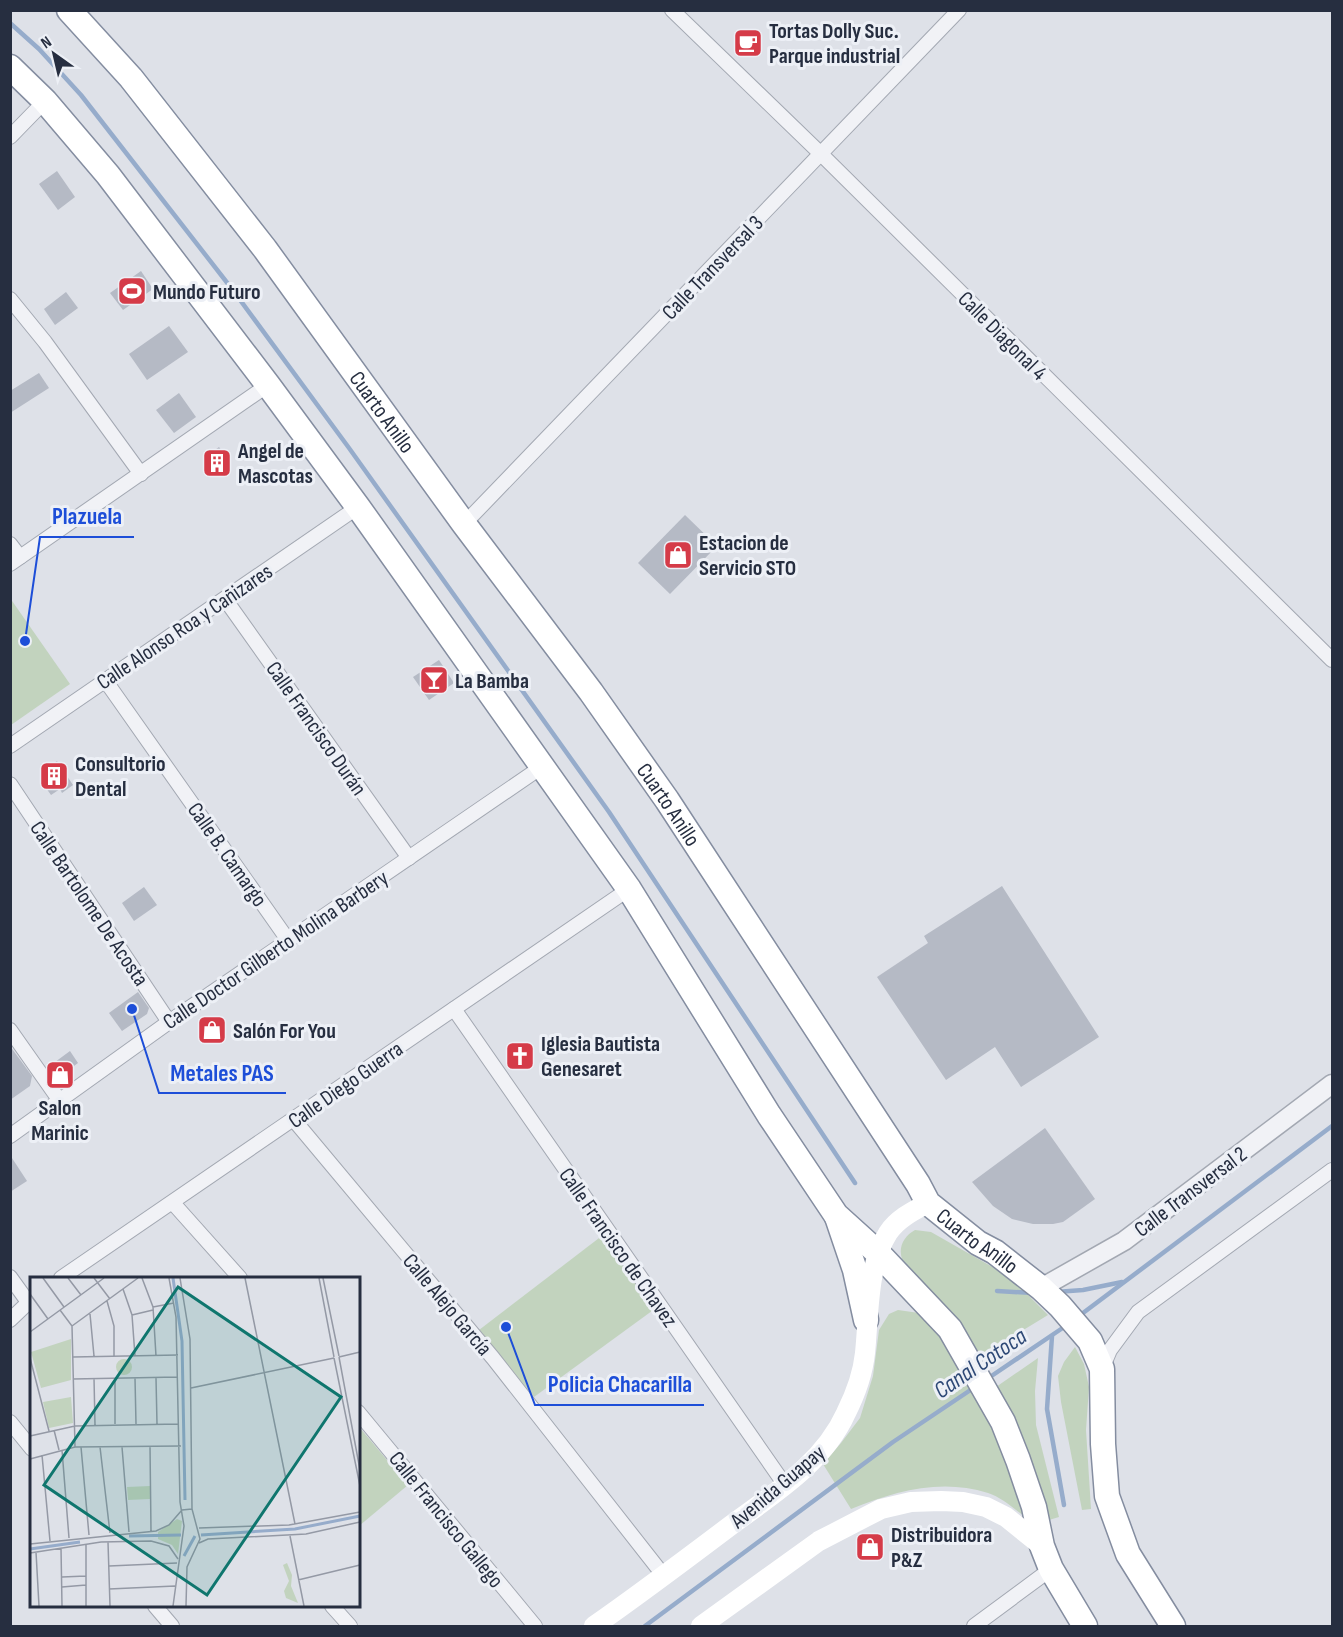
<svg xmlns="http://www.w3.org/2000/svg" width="1343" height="1637" viewBox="0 0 1343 1637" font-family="'Sofia Sans Condensed',sans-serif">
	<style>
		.green { fill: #c2d3be }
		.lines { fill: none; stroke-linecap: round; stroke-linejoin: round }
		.stream { stroke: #96accb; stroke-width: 4.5 }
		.building { fill: #b5bac5 }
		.minor-casing { stroke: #a3a8b2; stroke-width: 16 }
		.tertiary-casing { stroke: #a3a8b2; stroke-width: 21 }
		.trunk-casing { stroke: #848da0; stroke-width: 27 }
		.minor { stroke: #f1f2f6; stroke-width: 14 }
		.tertiary { stroke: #f1f2f6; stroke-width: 18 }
		.secondary { stroke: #fff; stroke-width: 20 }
		.trunk { stroke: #fff; stroke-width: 24 }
		.labels { text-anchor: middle; stroke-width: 6; stroke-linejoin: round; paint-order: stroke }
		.poi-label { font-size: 22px; font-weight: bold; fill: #262e40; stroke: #edf0f6; text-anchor: start }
		.street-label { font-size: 22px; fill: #262e40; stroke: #edf0f6 }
		.water-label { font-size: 24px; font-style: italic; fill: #2e4976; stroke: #edf0f6 }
		.inset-river { fill: none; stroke: #96accb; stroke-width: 3 }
		.inset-road { fill: none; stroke: #9499a5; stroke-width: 1.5 }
		.view { fill: #0f766e; fill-opacity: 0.15; stroke: #0f766e; stroke-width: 3 }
		.inset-edge { fill: none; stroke: #262e40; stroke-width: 3 }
		.leader { fill: none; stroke: #1d4ed8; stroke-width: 2 }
		.callout-dot { fill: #1d4ed8; stroke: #edf0f6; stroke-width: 2 }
		.callout-label { font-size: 24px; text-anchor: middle; font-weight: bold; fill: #1d4ed8; stroke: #edf0f6; stroke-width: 6; stroke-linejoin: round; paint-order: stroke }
	</style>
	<rect width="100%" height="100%" fill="#dee1e8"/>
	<g class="green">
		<polygon points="10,598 70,684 11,725 10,724"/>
		<path d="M915 1230 931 1232 1010 1277 1048 1315 981 1356 956 1319 902 1259C898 1247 904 1236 915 1230Z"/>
		<polygon points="603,1235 656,1308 534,1397 479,1330"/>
		<path d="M898 1310 919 1313 932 1321 993 1426 1015 1484 1024 1516C1013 1508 1001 1497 988 1493 941 1478 895 1491 851 1509L823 1464 841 1443 860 1418 873 1376 879 1330 889 1314Z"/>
		<polygon points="1075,1347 1084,1364 1089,1387 1086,1430 1091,1509 1082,1510 1061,1402 1058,1376 1064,1362"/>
		<polygon points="1038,1358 1035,1391 1036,1425 1059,1517 1049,1520 1035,1469 996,1387"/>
		<polygon points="360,1428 408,1485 359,1526 358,1429"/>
	</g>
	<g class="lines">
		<g class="stream">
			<polyline points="10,23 39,49 81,95 232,289 349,448 609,812 855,1183"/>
			<polyline points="997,1291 1033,1293"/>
			<polyline points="1056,1292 1083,1290 1122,1282"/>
			<polyline points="1079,1316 1332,1126"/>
			<polyline points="1052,1336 1047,1409 1064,1505"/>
			<polyline points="987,1379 1067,1325"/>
			<polyline points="645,1626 893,1442 975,1387"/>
		</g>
	</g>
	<g class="building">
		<polygon points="57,171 75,197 58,210 39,184"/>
		<polygon points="141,271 153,289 123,310 110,293"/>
		<polygon points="66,292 78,308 55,325 44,309"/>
		<polygon points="169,326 188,352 147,380 129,354"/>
		<polygon points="39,373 49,388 10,413 10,391"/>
		<polygon points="179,393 196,417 174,433 156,410"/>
		<polygon points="219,447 229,461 214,472 204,458"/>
		<polygon points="685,515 717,546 670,594 638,563"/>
		<polygon points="439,660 454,683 429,700 413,677"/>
		<polygon points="57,761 73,785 62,793 60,789 51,795 41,781 43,770"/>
		<polygon points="1002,886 1099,1037 1021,1087 995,1047 946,1080 877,977 928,943 924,936"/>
		<polygon points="144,887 157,905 134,921 122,903"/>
		<polygon points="138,992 149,1008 147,1014 122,1031 109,1013"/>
		<polygon points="214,1020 221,1031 210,1039 203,1028"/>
		<polygon points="10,1046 32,1076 30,1086 10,1100"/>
		<polygon points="70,1051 78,1063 67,1071 63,1078 56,1075 51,1065"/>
		<polygon points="1045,1128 1095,1199 1063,1222 1053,1224 1033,1224 1012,1219 993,1206 972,1182"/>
		<polygon points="10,1155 27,1181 10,1192"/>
	</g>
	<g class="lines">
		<g class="minor-casing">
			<g id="minor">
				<polyline points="672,10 821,154 1332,660"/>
				<polyline points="10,137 45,101"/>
				<polyline points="10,299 45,342 141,474"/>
				<polyline points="464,524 959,10"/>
				<polyline points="10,544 20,557"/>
				<polyline points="10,564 268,385"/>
				<polyline points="225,599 409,858"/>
				<polyline points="105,680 288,940"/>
				<polyline points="10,746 358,507"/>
				<polyline points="10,784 169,1022"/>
				<polyline points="454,1009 785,1485"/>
				<polyline points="10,1030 60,1101"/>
				<polyline points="294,1120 493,1358 664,1576"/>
				<polyline points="10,1136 169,1022 543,766"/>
				<polyline points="173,1203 240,1278"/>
				<polyline points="10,1277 28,1302"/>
				<polyline points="61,1278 629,889"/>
				<polyline points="10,1320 32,1299"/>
				<polyline points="1102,1369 1110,1350 1138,1312 1332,1170"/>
				<polyline points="358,1412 535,1626"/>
				<polyline points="10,1422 32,1449"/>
				<polyline points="155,1606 172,1626"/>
				<polyline points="332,1606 350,1626"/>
				<polyline points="974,1626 1051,1569"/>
			</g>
		</g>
		<g class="tertiary-casing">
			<polyline id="tertiary" points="1041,1288 1124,1241 1332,1084"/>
		</g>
		<g class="trunk-casing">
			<g id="trunk">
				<path id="s1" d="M69 10 131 78 265 249 464 524 591 692 667 800 918 1184 928 1203 978 1243 995 1252 1041 1288 1060 1306 1090 1341 1102 1369 1103 1444 1107 1496 1128 1554 1173 1626"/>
				<polyline points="10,67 45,101 108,175 268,385 358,507 629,889 769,1115 836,1215 878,1253 950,1329 1003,1422 1018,1460 1034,1507 1042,1546 1051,1569 1085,1626"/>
				<polyline points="837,1217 855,1270 866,1320"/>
			</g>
		</g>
		<use href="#minor" class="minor"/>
		<use href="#tertiary" class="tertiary"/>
		<g class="secondary">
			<path d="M594 1626C640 1594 685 1560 730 1526 773 1494 823 1464 846 1413 855 1395 863 1373 865 1353 869 1315 867 1266 888 1233 897 1219 913 1211 928 1203"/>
			<polyline points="701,1626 819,1541 881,1509 911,1502 941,1501 963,1502 986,1507 1006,1517 1042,1546"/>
		</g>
		<use href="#trunk" class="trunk"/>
	</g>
	<defs>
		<g id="cafe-square" transform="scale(1.5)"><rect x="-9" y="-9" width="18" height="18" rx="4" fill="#d53b48" stroke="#edf0f6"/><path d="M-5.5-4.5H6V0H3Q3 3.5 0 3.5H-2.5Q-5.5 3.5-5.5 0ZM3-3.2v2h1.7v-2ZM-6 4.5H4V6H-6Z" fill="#fff"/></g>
		<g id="stadium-square" transform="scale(1.5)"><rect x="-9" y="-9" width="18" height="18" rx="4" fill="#d53b48" stroke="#edf0f6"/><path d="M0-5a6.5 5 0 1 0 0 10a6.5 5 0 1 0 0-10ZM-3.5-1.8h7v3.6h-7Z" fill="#fff"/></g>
		<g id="building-square" transform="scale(1.5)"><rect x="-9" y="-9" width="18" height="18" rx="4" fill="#d53b48" stroke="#edf0f6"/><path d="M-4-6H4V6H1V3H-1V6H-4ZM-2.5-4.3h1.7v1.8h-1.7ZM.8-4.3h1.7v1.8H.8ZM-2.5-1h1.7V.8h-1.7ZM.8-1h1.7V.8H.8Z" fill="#fff"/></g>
		<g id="shop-square" transform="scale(1.5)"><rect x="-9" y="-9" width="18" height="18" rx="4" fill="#d53b48" stroke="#edf0f6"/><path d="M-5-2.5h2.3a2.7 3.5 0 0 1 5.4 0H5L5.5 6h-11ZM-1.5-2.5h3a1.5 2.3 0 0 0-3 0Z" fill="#fff"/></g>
		<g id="bar-square" transform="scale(1.5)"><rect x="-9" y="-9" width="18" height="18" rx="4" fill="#d53b48" stroke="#edf0f6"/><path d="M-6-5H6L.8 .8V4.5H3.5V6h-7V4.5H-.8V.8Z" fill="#fff"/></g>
		<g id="church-square" transform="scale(1.5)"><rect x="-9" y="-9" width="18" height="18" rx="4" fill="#d53b48" stroke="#edf0f6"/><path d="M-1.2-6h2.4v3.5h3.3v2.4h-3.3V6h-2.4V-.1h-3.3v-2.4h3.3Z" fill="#fff"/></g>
	</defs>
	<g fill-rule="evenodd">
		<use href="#cafe-square" x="748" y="43"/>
		<use href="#stadium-square" x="132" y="291"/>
		<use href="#building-square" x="217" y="463"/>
		<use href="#shop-square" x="678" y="555"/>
		<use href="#bar-square" x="434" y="680"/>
		<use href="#building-square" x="54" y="776"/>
		<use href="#shop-square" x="212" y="1030"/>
		<use href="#church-square" x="520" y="1056"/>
		<use href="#shop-square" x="60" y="1075"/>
		<use href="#shop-square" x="870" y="1547"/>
	</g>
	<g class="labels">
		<g class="poi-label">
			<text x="769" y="38">Tortas Dolly Suc.<tspan x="769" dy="25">Parque industrial</tspan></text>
			<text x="153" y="299">Mundo Futuro</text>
			<text x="238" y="458">Angel de<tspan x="238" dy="25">Mascotas</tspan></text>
			<text x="699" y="550">Estacion de<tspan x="699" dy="25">Servicio STO</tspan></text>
			<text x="455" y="688">La Bamba</text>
			<text x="75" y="771">Consultorio<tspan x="75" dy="25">Dental</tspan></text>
			<text x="233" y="1038">Salón For You</text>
			<text x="541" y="1051">Iglesia Bautista<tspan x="541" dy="25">Genesaret</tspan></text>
			<text x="60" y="1115" text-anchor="middle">Salon<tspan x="60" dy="25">Marinic</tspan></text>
			<text x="891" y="1542">Distribuidora<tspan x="891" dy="25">P&amp;Z</tspan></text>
		</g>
		<g class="street-label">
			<text transform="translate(712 267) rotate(-46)" y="8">Calle Transversal 3</text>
			<text transform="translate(1003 335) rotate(45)" y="8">Calle Diagonal 4</text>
			<text dy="8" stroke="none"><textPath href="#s1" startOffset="510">Cuarto Anillo</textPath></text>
			<text transform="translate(184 626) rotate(-34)" y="8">Calle Alonso Roa y Cañizares</text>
			<text transform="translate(317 728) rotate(55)" y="8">Calle Francisco Durán</text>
			<text dy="8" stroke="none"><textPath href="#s1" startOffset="996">Cuarto Anillo</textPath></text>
			<text transform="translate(228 854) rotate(55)" y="8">Calle B. Camargo</text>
			<text transform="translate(90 903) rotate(56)" y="8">Calle Bartolome De Acosta</text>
			<text transform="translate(275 949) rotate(-34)" y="8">Calle Doctor Gilberto Molina Barbery</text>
			<text transform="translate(345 1084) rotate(-35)" y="8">Calle Diego Guerra</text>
			<text transform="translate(1190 1191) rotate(-37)" y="8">Calle Transversal 2</text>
			<text dy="8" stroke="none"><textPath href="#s1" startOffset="1534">Cuarto Anillo</textPath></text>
			<text transform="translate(619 1247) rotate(55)" y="8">Calle Francisco de Chavez</text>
			<text transform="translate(448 1304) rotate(50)" y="8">Calle Alejo García</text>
			<text transform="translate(777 1486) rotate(-40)" y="8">Avenida Guapay</text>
			<text transform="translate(447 1519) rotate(51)" y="8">Calle Francisco Gallego</text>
		</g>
		<g class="water-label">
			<text transform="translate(980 1363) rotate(-34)" y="8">Canal Cotoca</text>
		</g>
	</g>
	<g transform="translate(30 1277)">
		<rect width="330" height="330" fill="#dee1e8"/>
		<path d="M41 62V103L11 111 1 75ZM86 90a8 8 0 1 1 16 0a8 8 0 1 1-16 0ZM41 120 43 146 19 151 13 125ZM120 209V222L98 223 97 210ZM147 242 152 244 148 277 142 268 128 262V255ZM257 286 262 298 261 309 268 326 256 321 254 314 259 304 253 288Z" fill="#c2d3be"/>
		<path class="inset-river" d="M143 1 152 64 155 223M171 258 265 252 330 239M99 259 151 258M0 272 50 265M154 279 165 259"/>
		<path class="inset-road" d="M13 1 34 30M38 1 51 18M64 1 80 22M112 1 123 30 126 79M139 1 146 40 150 225 154 249 143 329M150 1 160 62 162 232 170 262 157 290 156 329M215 1 265 247M289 1 304 80M293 1 309 79M93 12 102 38 105 79M0 17 18 42M77 24 84 49V79M123 30 144 26M30 33 42 49 45 170M60 37 64 79M102 38 123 33M42 49 108 1M0 55 74 1M43 80 148 78M309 80 330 193M309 80 330 75M0 81 19 154M304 81 330 209M64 101 65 148M105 101 106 147M126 101 127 147M43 102 148 100M161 111 304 81M85 147V101M24 153 29 173M0 159 45 149 148 147M120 169 121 254M51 170 59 258M70 170 80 256M92 170 99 255M32 173 39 261M12 178 20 264M0 182 45 170 151 169M169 251 259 248 330 235M260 259 274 329M78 265 80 329M169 266 178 262 276 257 330 245M0 267 126 254 139 248 152 233 162 232M31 271 32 329M6 275 9 329M0 276 71 265 121 264 139 269 148 282M79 289 147 286M32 300 56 299M268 303 330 288M32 310 56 308M79 312 145 309M56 329V268"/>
		<path class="view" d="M148 10 311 120 177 318 14 208Z"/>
		<rect width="330" height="330" class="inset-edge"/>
	</g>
	<path class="leader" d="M25 641L40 537H134M132 1009L159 1093H286M506 1327L535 1405H704"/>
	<g class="callout-dot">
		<circle cx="25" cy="641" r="6"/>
		<circle cx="132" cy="1009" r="6"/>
		<circle cx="506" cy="1327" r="6"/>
	</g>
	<g class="callout-label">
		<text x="87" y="524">Plazuela</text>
		<text x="222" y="1081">Metales PAS</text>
		<text x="620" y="1392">Policia Chacarilla</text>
	</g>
	<rect width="1343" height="1637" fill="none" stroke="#262e40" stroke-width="24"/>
	<g transform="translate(54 54) rotate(326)" stroke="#edf0f6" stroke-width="4.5" paint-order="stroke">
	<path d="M0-4.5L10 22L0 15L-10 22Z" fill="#262e40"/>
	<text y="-9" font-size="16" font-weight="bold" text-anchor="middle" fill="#262e40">N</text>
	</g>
</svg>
